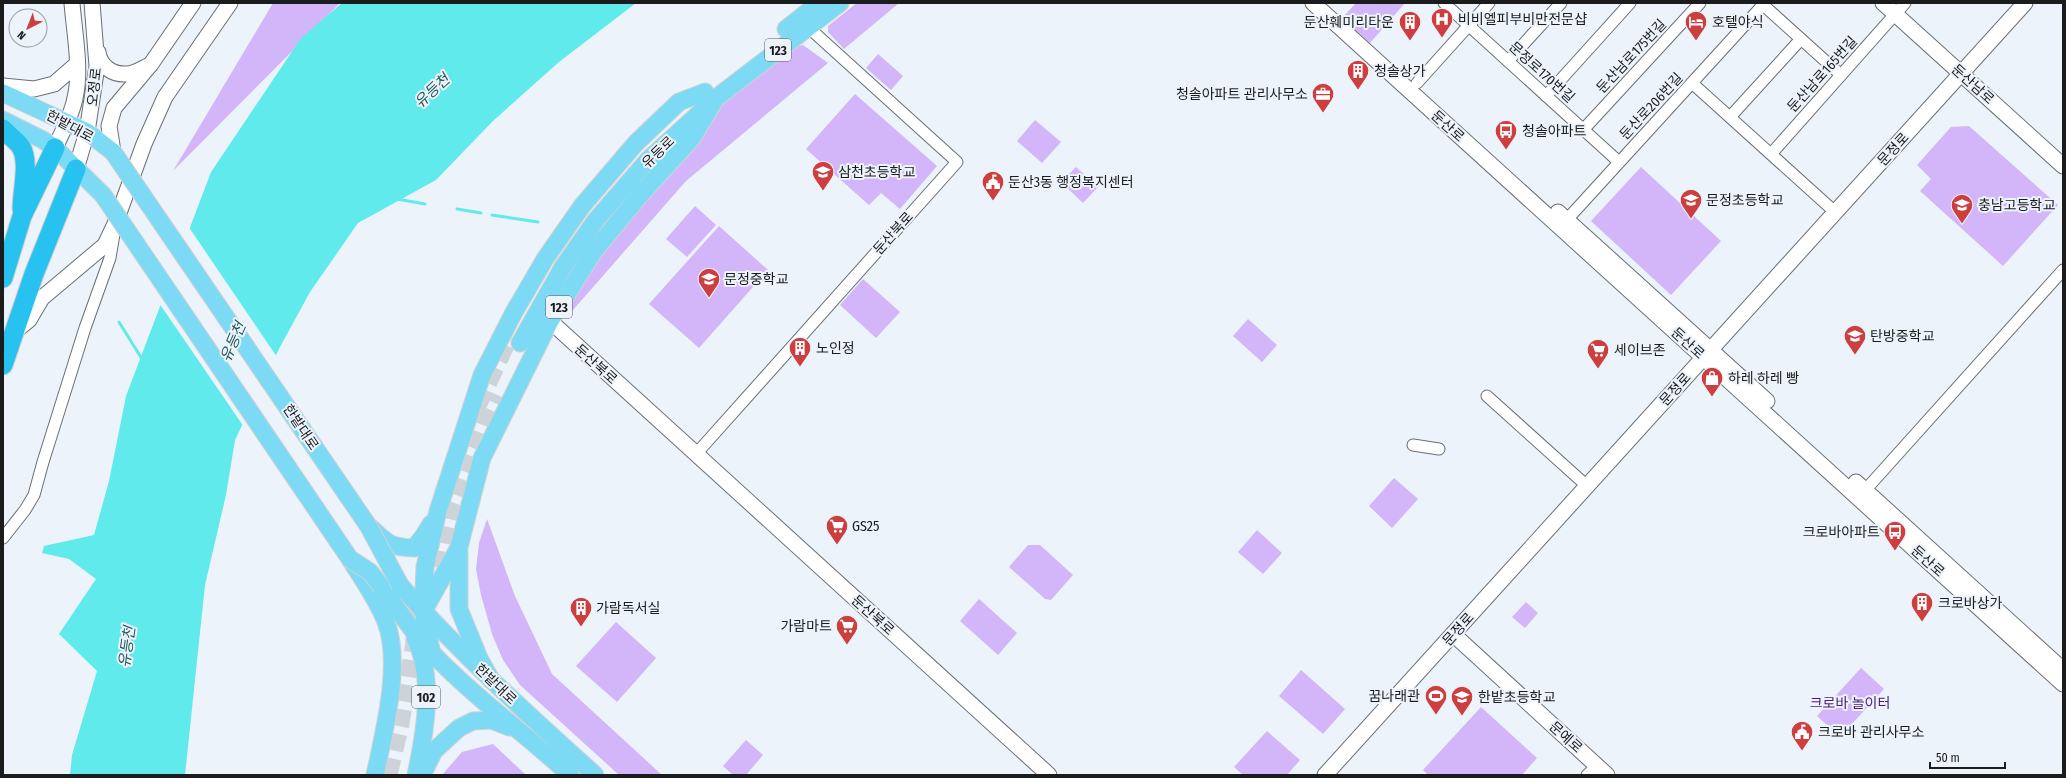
<svg xmlns="http://www.w3.org/2000/svg" width="2066" height="778" viewBox="0 0 2066 778" font-family="'Fira Sans Condensed','Noto Sans KR',sans-serif">
	<style>
		.green { fill: #d3b6f9 }
		.water { fill: #60eaec }
		.pier { fill: #edf3fa }
		.lines { fill: none; stroke-linecap: round; stroke-linejoin: round }
		.stream { stroke: #60eaec; stroke-width: 3 }
		.primary-tunnel { stroke: #cdd3d9; stroke-width: 17; stroke-dasharray: 17 8; stroke-linecap: butt }
		.street-casing { stroke: #6a6f75; stroke-width: 13 }
		.secondary-casing { stroke: #6a6f75; stroke-width: 17 }
		.primary-casing { stroke: #d1d2d2; stroke-width: 19 }
		.highway-casing { stroke: #d1d2d2; stroke-width: 21 }
		.street { stroke: #fff; stroke-width: 11 }
		.secondary { stroke: #fff; stroke-width: 15 }
		.primary { stroke: #7ddaf5; stroke-width: 17 }
		.highway { stroke: #27c2ef; stroke-width: 19 }
		.primary-bridge-casing { stroke: #d1d2d2; stroke-width: 19; stroke-linecap: butt }
		.primary-bridge { stroke: #7ddaf5; stroke-width: 17 }
		.labels { text-anchor: middle; stroke-width: 4; stroke-linejoin: round; paint-order: stroke }
		.shield { fill: #edf3fa; stroke: #595c60; stroke-width: 1 }
		.shield-label { font-size: 13px; font-weight: bold; fill: #1a1c1e }
		.poi-label { font-size: 14px; fill: #1a1c1e; stroke: #edf3fa; text-anchor: start }
		.street-label { font-size: 14px; fill: #1a1c1e; stroke: #edf3fa }
		.park-label { font-size: 14px; fill: #4b1976; stroke: #edf3fa }
		.water-label { font-size: 15px; font-style: italic; fill: #225b5c; stroke: #edf3fa }
	</style>
	<rect width="100%" height="100%" fill="#edf3fa"/>
	<g class="green">
		<polygon points="273,3 340,3 173,171"/>
		<polygon points="857,3 899,3 844,49 828,32 828,26"/>
		<polygon points="1356,3 1405,3 1370,43 1342,18"/>
		<polygon points="803,45 828,63 686,181 566,318 562,311 576,285 726,100 797,46"/>
		<polygon points="878,54 903,76 891,90 866,68"/>
		<polygon points="855,94 937,166 900,209 881,193 869,205 806,149"/>
		<polygon points="1035,120 1061,142 1042,163 1017,141"/>
		<polygon points="1969,126 2058,205 2003,266 1920,191 1931,179 1917,165 1951,127"/>
		<polygon points="1076,167 1098,187 1083,203 1061,182"/>
		<polygon points="1641,167 1721,241 1671,295 1591,221"/>
		<polygon points="695,206 716,225 687,257 666,239"/>
		<polygon points="719,226 768,270 699,348 649,304"/>
		<polygon points="863,279 900,312 876,338 840,305"/>
		<polygon points="1248,319 1277,345 1262,362 1233,336"/>
		<polygon points="1394,478 1418,499 1392,528 1369,506"/>
		<polygon points="487,519 515,596 552,674 662,775 619,775 520,685 503,660 492,634 481,595 476,569 479,543"/>
		<polygon points="1257,530 1282,553 1263,574 1238,552"/>
		<polygon points="1028,545 1040,545 1073,575 1051,600 1045,599 1009,567"/>
		<polygon points="979,599 1017,633 998,655 960,621"/>
		<polygon points="1526,602 1538,613 1525,628 1512,617"/>
		<polygon points="616,622 656,658 617,702 576,666"/>
		<polygon points="1861,668 1884,689 1840,737 1817,716"/>
		<polygon points="1301,670 1345,709 1323,734 1279,696"/>
		<polygon points="1481,707 1537,758 1522,775 1428,775 1423,770"/>
		<polygon points="1267,731 1300,760 1287,775 1243,775 1234,767"/>
		<polygon points="746,740 763,755 746,775 733,775 723,766"/>
		<polygon points="493,744 526,775 442,775 462,752"/>
	</g>
	<polygon class="water" points="342,3 636,3 559,62 493,121 436,180 358,223 310,292 280,347 235,440 226,495 205,585 185,775 70,775 72,755 97,671 59,634 96,579 69,559 42,553 44,546 94,535 109,481 126,396 211,172 301,38"/>
	<polygon class="pier" points="188,226 277,357 244,427 159,303"/>
	<g class="lines">
		<g class="stream">
			<polyline points="397,199 425,204"/>
			<polyline points="457,209 481,213"/>
			<polyline points="492,215 538,222"/>
			<polyline points="119,322 142,359"/>
		</g>
		<g class="primary-tunnel">
			<polyline points="478,406 510,337"/>
			<polyline points="432,592 450,511 485,417 495,394"/>
			<polyline points="389,775 401,724 421,598"/>
		</g>
		<g class="street-casing">
			<g id="street">
				<polyline points="1444,3 1619,162"/>
				<polyline points="1761,3 1841,75"/>
				<polyline points="1508,61 1561,3"/>
				<polyline points="1417,83 1489,3"/>
				<polyline points="1692,83 1835,212"/>
				<polyline points="1546,96 1630,3"/>
				<polyline points="1730,117 1801,39"/>
				<polyline points="1583,130 1700,3"/>
				<polyline points="1771,154 1905,3"/>
				<polyline points="1562,225 1763,5"/>
				<polyline points="1487,396 1587,486"/>
				<polyline points="1413,445 1439,449"/>
				<polyline points="696,454 957,162 808,27"/>
				<polyline points="1860,496 2063,270"/>
				<polyline points="3,538 25,510 34,495 43,462 85,328 110,258 114,234"/>
				<polyline points="1587,775 1597,766"/>
			</g>
		</g>
		<g class="secondary-casing">
			<g id="secondary">
				<polyline points="1313,3 2063,684"/>
				<polyline points="1883,3 2063,166"/>
				<path d="M98 52C100 66 112 75 127 74 134 74 143 68 150 65"/>
				<polyline points="3,86 34,89 54,84 77,64"/>
				<path d="M55 148C63 130 73 113 76 93 81 66 74 30 72 3"/>
				<polyline points="113,152 109,126 114,108 151,64 193,3"/>
				<polyline points="76,169 87,132 97,66 92,3"/>
				<polyline points="1558,212 1767,401"/>
				<polyline points="550,321 1049,775"/>
				<polyline points="13,333 29,320 42,298 105,245 115,224 144,144 165,97 230,3"/>
				<polyline points="1856,482 2063,670"/>
				<polyline points="1453,634 1607,775"/>
				<polyline points="1325,775 2025,3"/>
			</g>
		</g>
		<g class="primary-casing">
			<g id="primary">
				<polyline points="786,29 819,3"/>
				<polyline points="3,93 87,132 113,152"/>
				<polyline points="3,120 43,140 55,148 103,195"/>
				<polyline points="520,343 563,267 596,220 648,160 716,98 840,3"/>
				<path d="M371 528C388 544 390 547 414 548L423 537 431 524"/>
				<path d="M350 559C363 580 377 599 386 622 402 664 384 732 375 775"/>
				<path d="M400 585C460 653 527 714 595 775"/>
				<path d="M381 586C398 609 413 634 433 654 475 698 526 734 570 775"/>
				<polyline points="424,610 457,551"/>
				<path d="M415 638C435 678 425 733 416 775"/>
				<polyline points="432,654 423,611 425,567 438,511 482,375 513,314 545,259 582,206 636,143 679,102 705,92"/>
				<polyline points="491,680 479,658 459,609 459,547 482,458 550,321 594,251 640,195 692,138 716,98"/>
				<polyline points="423,773 434,751 459,728 473,721 491,720 509,727"/>
			</g>
		</g>
		<g class="highway-casing">
			<g id="highway">
				<path d="M3 129C8 135 17 141 21 147 30 162 22 191 22 209"/>
				<polyline points="3,278 22,216 55,148"/>
				<polyline points="3,365 34,274 76,169"/>
			</g>
		</g>
		<use href="#street" class="street"/>
		<use href="#secondary" class="secondary"/>
		<use href="#primary" class="primary"/>
		<use href="#highway" class="highway"/>
		<g class="primary-bridge-casing">
			<g id="primary-bridge">
				<polyline points="113,152 369,527 400,585"/>
				<polyline points="103,195 350,559 370,572 381,586"/>
			</g>
		</g>
		<use href="#primary-bridge" class="primary-bridge"/>
	</g>
	<defs>
		<g id="hospital-pin" transform="scale(1.15)"><path d="M0 17L-7.5 6A9.5 9.5 0 1 1 7.5 6Z" fill="#cd3e3f" stroke="#edf3fa"/><path d="M-5-5h3v3.5h4V-5h3V5h-3V1.5h-4V5h-3Z" fill="#fff"/></g>
		<g id="building-pin" transform="scale(1.15)"><path d="M0 17L-7.5 6A9.5 9.5 0 1 1 7.5 6Z" fill="#cd3e3f" stroke="#edf3fa"/><path d="M-4-6H4V6H1V3H-1V6H-4ZM-2.5-4.3h1.7v1.8h-1.7ZM.8-4.3h1.7v1.8H.8ZM-2.5-1h1.7V.8h-1.7ZM.8-1h1.7V.8H.8Z" fill="#fff"/></g>
		<g id="hotel-pin" transform="scale(1.15)"><path d="M0 17L-7.5 6A9.5 9.5 0 1 1 7.5 6Z" fill="#cd3e3f" stroke="#edf3fa"/><path d="M-6-4.5h1.5V1H6V5H4.5V3h-9V5H-6ZM-4 0a1.8 1.8 0 1 1 3.6 0ZM.5 0V-2.5h3Q6-2.5 6 0Z" fill="#fff"/></g>
		<g id="office-pin" transform="scale(1.15)"><path d="M0 17L-7.5 6A9.5 9.5 0 1 1 7.5 6Z" fill="#cd3e3f" stroke="#edf3fa"/><path d="M-6-3h4V-5.5h4V-3h4V5H-6ZM-1-4.5V-3h2v-1.5ZM-6 0V1H6V0Z" fill="#fff"/></g>
		<g id="bus-pin" transform="scale(1.15)"><path d="M0 17L-7.5 6A9.5 9.5 0 1 1 7.5 6Z" fill="#cd3e3f" stroke="#edf3fa"/><path d="M-5-6H5V4H4V6H2V4H-2V6H-4V4H-5ZM-3.5-4V0h7V-4ZM-3.5 1.2v1.5H-2V1.2ZM2 1.2v1.5H3.5V1.2Z" fill="#fff"/></g>
		<g id="school-pin" transform="scale(1.15)"><path d="M0 17L-7.5 6A9.5 9.5 0 1 1 7.5 6Z" fill="#cd3e3f" stroke="#edf3fa"/><path d="M0-5L7-2L0 1L-7-2ZM-4 1L0 2.5L4 1V4Q0 6-4 4Z" fill="#fff"/></g>
		<g id="civic-pin" transform="scale(1.15)"><path d="M0 17L-7.5 6A9.5 9.5 0 1 1 7.5 6Z" fill="#cd3e3f" stroke="#edf3fa"/><path d="M-.6-6.5H3V-4.5H.6V-3L4-1V1h2V6H-6V1h2V-1L-.6-3ZM-1.2 2.5V6h2.4V2.5Z" fill="#fff"/></g>
		<g id="supermarket-pin" transform="scale(1.15)"><path d="M0 17L-7.5 6A9.5 9.5 0 1 1 7.5 6Z" fill="#cd3e3f" stroke="#edf3fa"/><path d="M-6-5.5h2.5l.6 2H6L4.5 2H-2.5L-4.4-4H-6ZM-1.5 3.2a1.3 1.3 0 1 0 .1 0ZM3 3.2a1.3 1.3 0 1 0 .1 0Z" fill="#fff"/></g>
		<g id="shop-pin" transform="scale(1.15)"><path d="M0 17L-7.5 6A9.5 9.5 0 1 1 7.5 6Z" fill="#cd3e3f" stroke="#edf3fa"/><path d="M-5-2.5h2.3a2.7 3.5 0 0 1 5.4 0H5L5.5 6h-11ZM-1.5-2.5h3a1.5 2.3 0 0 0-3 0Z" fill="#fff"/></g>
		<g id="stadium-pin" transform="scale(1.15)"><path d="M0 17L-7.5 6A9.5 9.5 0 1 1 7.5 6Z" fill="#cd3e3f" stroke="#edf3fa"/><path d="M0-5a6.5 5 0 1 0 0 10a6.5 5 0 1 0 0-10ZM-3.5-1.8h7v3.6h-7Z" fill="#fff"/></g>
	</defs>
	<g fill-rule="evenodd">
		<use href="#hospital-pin" x="1442" y="19"/>
		<use href="#building-pin" x="1410" y="22"/>
		<use href="#hotel-pin" x="1696" y="22"/>
		<use href="#building-pin" x="1358" y="71"/>
		<use href="#office-pin" x="1323" y="94"/>
		<use href="#bus-pin" x="1506" y="131"/>
		<use href="#school-pin" x="823" y="172"/>
		<use href="#civic-pin" x="993" y="182"/>
		<use href="#school-pin" x="1691" y="200"/>
		<use href="#school-pin" x="1962" y="205"/>
		<use href="#school-pin" x="709" y="279"/>
		<use href="#school-pin" x="1855" y="336"/>
		<use href="#building-pin" x="800" y="348"/>
		<use href="#supermarket-pin" x="1598" y="350"/>
		<use href="#shop-pin" x="1712" y="378"/>
		<use href="#supermarket-pin" x="837" y="526"/>
		<use href="#bus-pin" x="1895" y="532"/>
		<use href="#building-pin" x="1922" y="603"/>
		<use href="#building-pin" x="581" y="608"/>
		<use href="#supermarket-pin" x="847" y="626"/>
		<use href="#stadium-pin" x="1436" y="696"/>
		<use href="#school-pin" x="1462" y="697"/>
		<use href="#civic-pin" x="1802" y="732"/>
	</g>
	<g class="labels">
		<g class="shield">
			<rect x="765" y="39" width="26" height="22" rx="3"/>
			<rect x="546" y="296" width="26" height="22" rx="3"/>
			<rect x="412" y="686" width="28" height="22" rx="3"/>
		</g>
		<g class="shield-label">
			<text x="778" y="55">123</text>
			<text x="559" y="312">123</text>
			<text x="426" y="702">102</text>
		</g>
		<g class="poi-label">
			<text x="1458" y="24">비비엘피부비만전문샵</text>
			<text x="1394" y="27" text-anchor="end">둔산훼미리타운</text>
			<text x="1712" y="27">호텔야식</text>
			<text x="1374" y="76">청솔상가</text>
			<text x="1308" y="99" text-anchor="end">청솔아파트 관리사무소</text>
			<text x="1522" y="136">청솔아파트</text>
			<text x="838" y="177">삼천초등학교</text>
			<text x="1008" y="187">둔산3동 행정복지센터</text>
			<text x="1706" y="205">문정초등학교</text>
			<text x="1978" y="210">충남고등학교</text>
			<text x="724" y="284">문정중학교</text>
			<text x="1870" y="341">탄방중학교</text>
			<text x="816" y="353">노인정</text>
			<text x="1614" y="355">세이브존</text>
			<text x="1728" y="383">하레 하레 빵</text>
			<text x="852" y="531">GS25</text>
			<text x="1880" y="537" text-anchor="end">크로바아파트</text>
			<text x="1938" y="608">크로바상가</text>
			<text x="596" y="613">가람독서실</text>
			<text x="832" y="631" text-anchor="end">가람마트</text>
			<text x="1420" y="701" text-anchor="end">꿈나래관</text>
			<text x="1478" y="702">한밭초등학교</text>
			<text x="1818" y="737">크로바 관리사무소</text>
		</g>
		<g class="street-label">
			<text transform="translate(1631 56) rotate(-47)" y="5">둔산남로175번길</text>
			<text transform="translate(1542 72) rotate(42)" y="5">문정로170번길</text>
			<text transform="translate(1822 74) rotate(-48)" y="5">둔산남로165번길</text>
			<text transform="translate(1973 84) rotate(42)" y="5">둔산남로</text>
			<text transform="translate(94 87) rotate(-84)" y="5">오정로</text>
			<text transform="translate(1651 106) rotate(-47)" y="5">둔산로206번길</text>
			<text transform="translate(70 126) rotate(28)" y="5">한밭대로</text>
			<text transform="translate(1448 126) rotate(42)" y="5">둔산로</text>
			<text transform="translate(1893 149) rotate(-48)" y="5">문정로</text>
			<text transform="translate(658 152) rotate(-44)" y="5">유등로</text>
			<text transform="translate(893 233) rotate(-48)" y="5">둔산북로</text>
			<text transform="translate(1688 343) rotate(42)" y="5">둔산로</text>
			<text transform="translate(596 364) rotate(42)" y="5">둔산북로</text>
			<text transform="translate(1675 389) rotate(-48)" y="5">문정로</text>
			<text transform="translate(301 427) rotate(56)" y="5">한밭대로</text>
			<text transform="translate(1928 561) rotate(42)" y="5">둔산로</text>
			<text transform="translate(873 615) rotate(42)" y="5">둔산북로</text>
			<text transform="translate(1458 629) rotate(-48)" y="5">문정로</text>
			<text transform="translate(496 684) rotate(44)" y="5">한밭대로</text>
			<text transform="translate(1566 737) rotate(42)" y="5">문예로</text>
		</g>
		<g class="park-label">
			<text x="1850" y="708">크로바 놀이터</text>
		</g>
		<g class="water-label">
			<text transform="translate(432 91) rotate(-43)" y="5">유등천</text>
			<text transform="translate(233 342) rotate(-66)" y="5">유등천</text>
			<text transform="translate(127 647) rotate(-82)" y="5">유등천</text>
		</g>
	</g>
	<rect width="2066" height="778" fill="none" stroke="#1a1c1e" stroke-width="8"/>
	<g transform="translate(28 28) rotate(222)"><circle r="19" fill="#edf3fa" stroke="#999da2"/>
	<path d="M0-3L7 15L0 10L-7 15Z" fill="#cd3e3f"/>
	<text y="-6" font-size="11" font-weight="bold" text-anchor="middle" fill="#1a1c1e">N</text>
	</g>
	<path d="M1930 762v6h75v-6" fill="none" stroke="#1a1c1e" stroke-width="2"/>
	<text x="1936" y="762" font-size="12" fill="#1a1c1e" stroke="#edf3fa" stroke-width="3" paint-order="stroke">50 m</text>
</svg>
